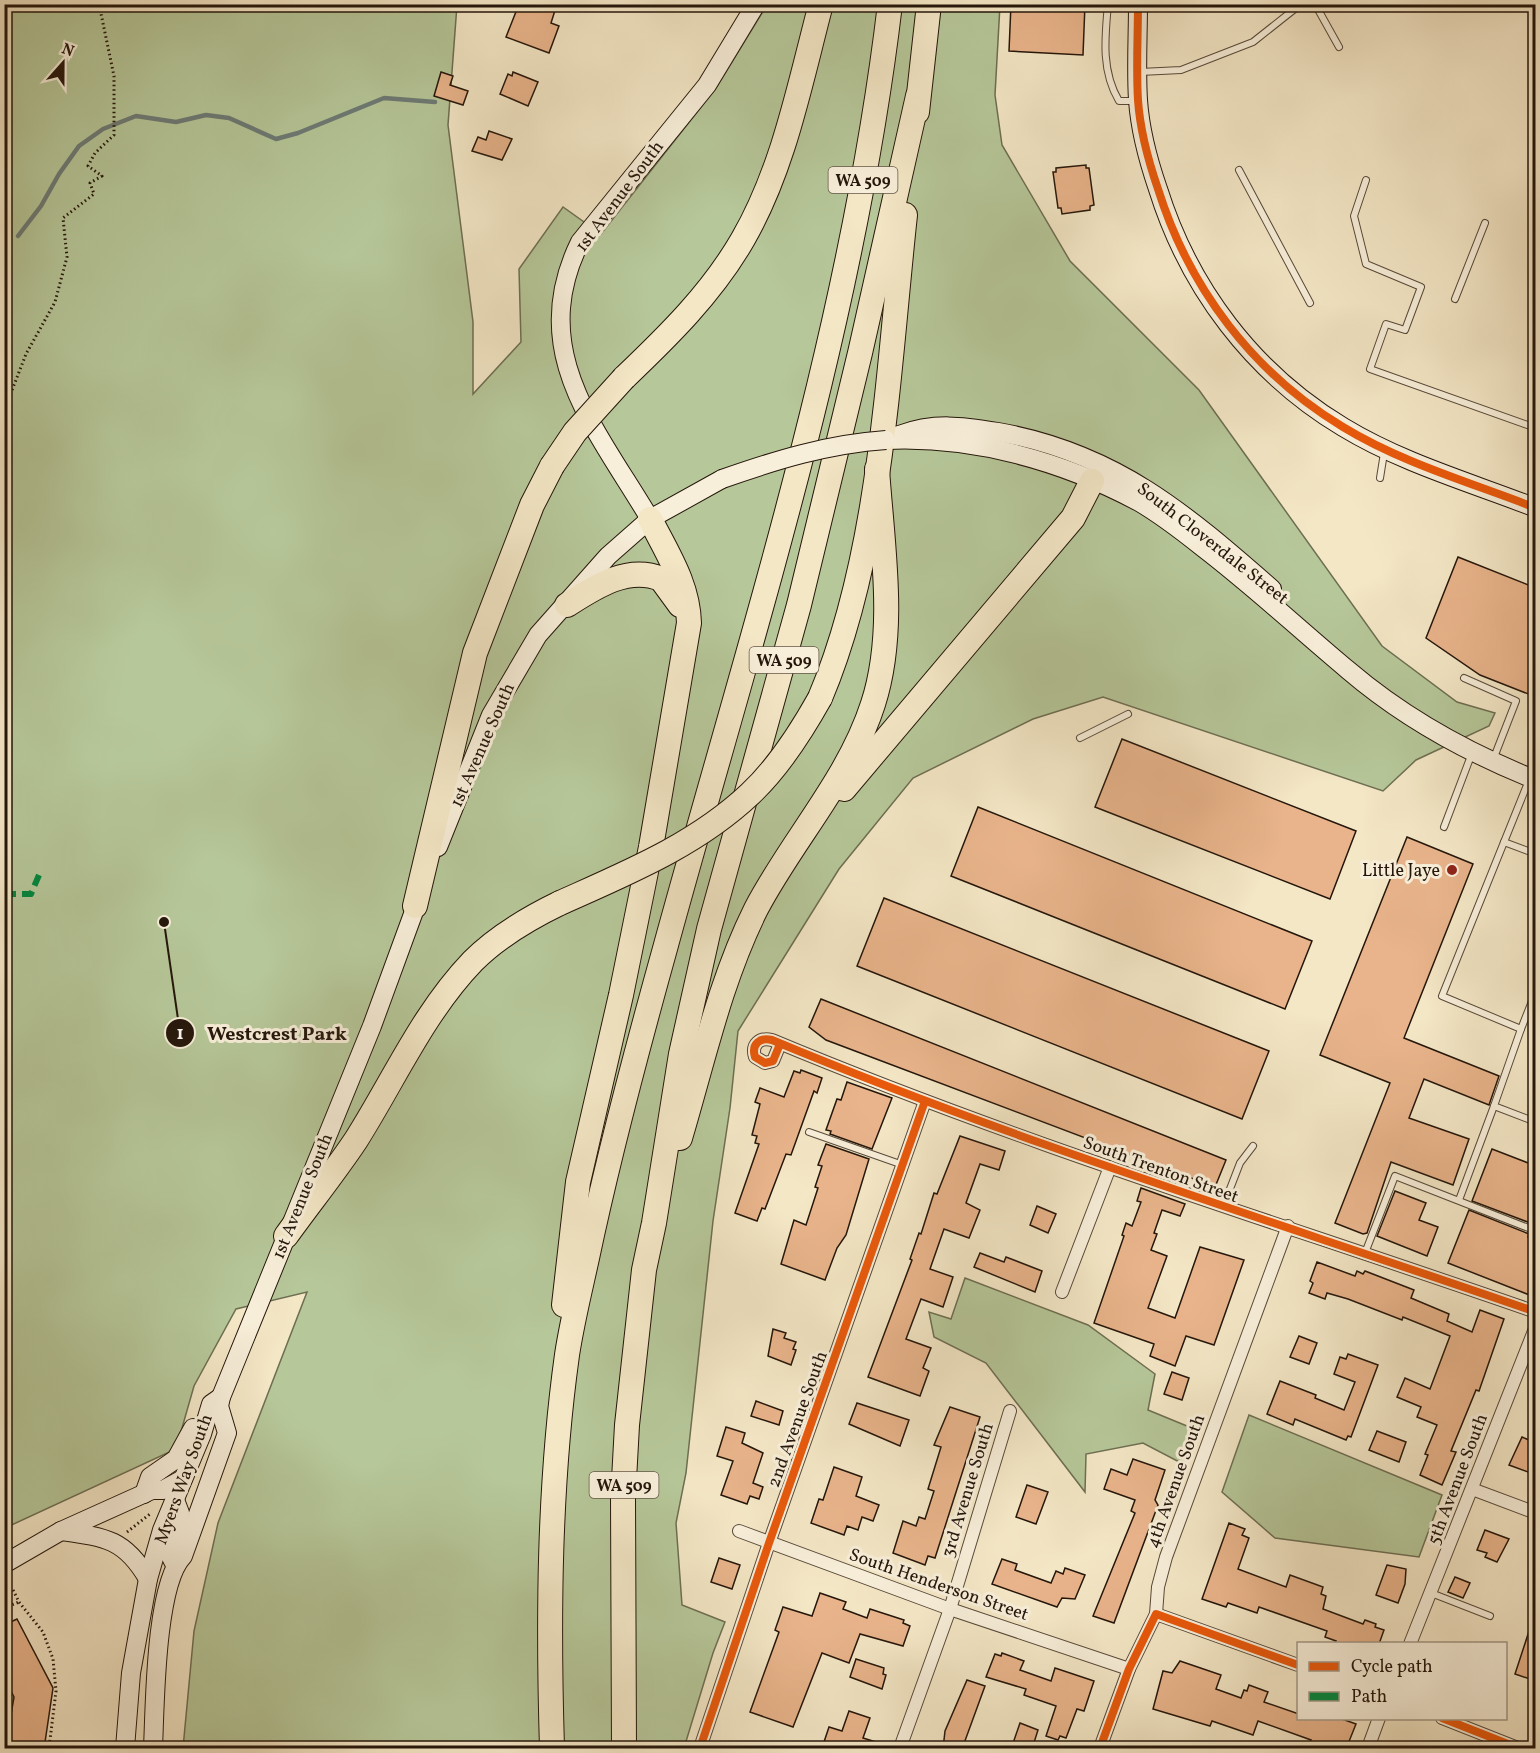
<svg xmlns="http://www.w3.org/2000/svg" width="1540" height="1753" viewBox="0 0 1540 1753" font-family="Vollkorn,serif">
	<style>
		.green { fill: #b6c799; stroke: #6d6e52; stroke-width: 1.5 }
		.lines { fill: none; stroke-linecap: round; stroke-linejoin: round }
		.stream { stroke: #6d7b76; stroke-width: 4.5 }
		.building { fill: #e9b48b; stroke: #24160b; stroke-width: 1.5 }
		.lane-casing { stroke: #584a3a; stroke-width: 8 }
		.street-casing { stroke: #584a3a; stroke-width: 14 }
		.secondary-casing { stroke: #24160b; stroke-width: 20 }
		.highway-casing { stroke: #24160b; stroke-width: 26 }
		.path { stroke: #24160b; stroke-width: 3; stroke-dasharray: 1.5 3; stroke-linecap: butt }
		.lane { stroke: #f8efda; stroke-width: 6 }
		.street { stroke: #f8efda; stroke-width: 12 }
		.secondary { stroke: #f8efda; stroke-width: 18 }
		.highway { stroke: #f4e7c6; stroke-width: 24 }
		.secondary-bridge-casing { stroke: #24160b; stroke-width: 20; stroke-linecap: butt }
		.highway-bridge-casing { stroke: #24160b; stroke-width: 26; stroke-linecap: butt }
		.secondary-bridge { stroke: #f8efda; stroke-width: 18 }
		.highway-bridge { stroke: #f4e7c6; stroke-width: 24 }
		.quiet { stroke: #00873e; stroke-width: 6; stroke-dasharray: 12 6; stroke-linecap: butt }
		.cycleway-casing { stroke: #f8efda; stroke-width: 11 }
		.cycleway { stroke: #e8590c; stroke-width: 8 }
		.poi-dot { fill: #8f2418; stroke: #f8efda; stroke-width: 2 }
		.labels { text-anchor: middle; stroke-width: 6; stroke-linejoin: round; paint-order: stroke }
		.shield { fill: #f8efda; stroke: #645749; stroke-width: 1.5 }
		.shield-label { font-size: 16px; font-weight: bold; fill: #24160b }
		.street-label { font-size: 18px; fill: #24160b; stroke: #f8efda }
		.poi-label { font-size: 18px; fill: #24160b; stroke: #f8efda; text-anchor: end }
		.leader { fill: none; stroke: #24160b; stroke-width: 2 }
		.callout-dot { fill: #24160b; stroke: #f8efda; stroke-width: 2 }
		.mark-label { font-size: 18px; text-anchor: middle; font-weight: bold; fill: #fff }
		.callout-label { font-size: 20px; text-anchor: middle; font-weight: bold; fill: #24160b; stroke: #f8efda; stroke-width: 6; stroke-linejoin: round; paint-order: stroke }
	</style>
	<rect width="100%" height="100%" fill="#f4e7c6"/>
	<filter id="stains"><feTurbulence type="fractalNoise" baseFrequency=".00333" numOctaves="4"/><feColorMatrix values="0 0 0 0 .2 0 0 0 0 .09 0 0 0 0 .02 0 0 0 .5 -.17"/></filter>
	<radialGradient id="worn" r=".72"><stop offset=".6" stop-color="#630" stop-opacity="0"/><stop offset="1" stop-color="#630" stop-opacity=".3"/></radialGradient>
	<g class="green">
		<polygon points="4,5 457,5 448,125 473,322 473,394 521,342 519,269 563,207 601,234 716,88 767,5 1000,5 995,95 1002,145 1070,261 1199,390 1382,646 1457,702 1495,713 1489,726 1416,760 1383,791 1103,697 1033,719 913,778 839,869 738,1031 730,1108 713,1221 686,1473 676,1523 682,1605 725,1622 713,1653 684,1748 183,1748 194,1631 218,1523 307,1292 236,1309 194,1386 176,1449 5,1528"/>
		<polygon points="965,1278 1088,1325 1155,1374 1148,1410 1199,1431 1183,1464 1143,1443 1086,1454 1085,1492 986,1363 934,1337 929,1312 951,1319"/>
		<polygon points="1249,1415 1442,1495 1419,1557 1275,1538 1222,1492"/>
	</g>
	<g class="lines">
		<polyline class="stream" points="18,236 41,206 59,174 79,146 103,129 136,116 176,122 206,115 229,118 276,139 298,133 384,98 435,102"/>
	</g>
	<g class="building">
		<polygon points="519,4 557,4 551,23 559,26 549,53 506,37"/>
		<polygon points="1011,4 1085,4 1083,55 1009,51"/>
		<polygon points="441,72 453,76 450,85 468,91 463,105 434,96"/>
		<polygon points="513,72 538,82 528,106 500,94 508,74 512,76"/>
		<polygon points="489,131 512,139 502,160 472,151 478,137 486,140"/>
		<polygon points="1086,165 1086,168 1089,168 1094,205 1090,206 1090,210 1062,214 1061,208 1058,208 1053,172 1056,172 1056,168"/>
		<polygon points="1458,557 1536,588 1536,697 1480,675 1426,638"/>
		<polygon points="1122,739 1356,831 1330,899 1095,807"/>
		<polygon points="978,807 1312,941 1285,1009 951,876"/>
		<polygon points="1407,837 1473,864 1404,1038 1499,1076 1489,1105 1424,1079 1409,1118 1469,1139 1453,1185 1391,1162 1367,1233 1363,1234 1335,1223 1390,1083 1320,1055"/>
		<polygon points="884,898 1269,1051 1242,1119 857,966"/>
		<polygon points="821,999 1226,1160 1215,1187 826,1040 809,1027"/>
		<polygon points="801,1070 822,1078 817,1093 814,1091 791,1155 786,1154 765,1209 762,1208 757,1221 735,1213 759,1144 755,1143 757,1136 752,1135 760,1104 755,1102 760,1088 784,1097 794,1071 800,1073"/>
		<polygon points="847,1082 892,1098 872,1149 830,1134 831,1131 826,1130 837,1099 841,1100"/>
		<polygon points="960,1136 1005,1151 999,1170 980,1164 966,1203 980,1210 969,1238 944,1229 930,1269 953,1277 943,1307 921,1299 906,1339 931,1348 923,1368 929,1371 920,1396 868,1377 912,1260 910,1259 919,1233 921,1234 934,1193 937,1194"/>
		<polygon points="826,1144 869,1159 846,1235 837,1248 825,1280 781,1264 794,1220 806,1225 818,1188 815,1187 822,1166 818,1165"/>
		<polygon points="1492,1149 1536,1166 1533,1224 1472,1201"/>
		<polygon points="1141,1188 1185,1204 1180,1216 1162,1210 1154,1233 1157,1234 1151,1250 1167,1256 1148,1308 1175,1318 1200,1247 1244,1260 1214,1345 1186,1336 1175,1366 1150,1356 1154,1344 1094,1323 1124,1236 1122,1235 1126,1223 1132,1226 1141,1202 1137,1201"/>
		<polygon points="1395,1191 1426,1203 1419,1220 1438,1227 1427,1256 1377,1236"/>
		<polygon points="1037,1206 1056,1214 1048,1233 1030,1225"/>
		<polygon points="1469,1210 1529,1234 1528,1237 1536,1240 1536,1288 1532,1296 1448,1263"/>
		<polygon points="980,1253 1004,1262 1006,1257 1042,1271 1035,1292 974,1267"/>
		<polygon points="1317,1262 1355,1276 1357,1271 1363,1274 1365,1271 1414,1290 1411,1298 1449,1314 1447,1321 1472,1332 1480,1310 1504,1319 1479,1391 1476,1390 1451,1451 1456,1452 1442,1485 1420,1475 1428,1455 1425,1454 1437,1425 1417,1417 1421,1407 1397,1397 1405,1378 1430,1389 1450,1336 1403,1317 1402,1320 1348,1299 1327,1293 1325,1299 1309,1293 1313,1283 1310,1281"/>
		<polygon points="773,1329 786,1333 784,1338 796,1342 793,1349 796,1350 791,1365 768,1356"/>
		<polygon points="1299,1336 1317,1343 1309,1364 1290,1357"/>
		<polygon points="1348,1354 1378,1365 1351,1437 1348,1436 1346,1440 1295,1419 1293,1425 1267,1414 1280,1381 1316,1395 1315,1398 1344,1410 1355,1382 1334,1374 1340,1357 1346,1359"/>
		<polygon points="1172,1372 1189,1378 1182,1400 1164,1394"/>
		<polygon points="756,1401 783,1411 779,1425 751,1416"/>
		<polygon points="857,1403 909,1420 900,1446 849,1424"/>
		<polygon points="950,1407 980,1417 935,1558 928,1556 925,1565 893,1553 903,1521 916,1526 919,1517 925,1519 934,1491 928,1489 941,1447 934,1445"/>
		<polygon points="726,1427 745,1433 742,1443 763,1453 753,1483 763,1487 759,1499 750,1496 747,1504 721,1495 733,1461 717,1456"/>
		<polygon points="1377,1431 1406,1442 1399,1462 1369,1450"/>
		<polygon points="1522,1437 1536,1443 1536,1475 1509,1465"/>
		<polygon points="1133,1459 1165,1470 1155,1500 1158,1505 1114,1623 1093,1616 1135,1513 1131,1511 1135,1500 1104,1489 1111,1469 1127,1475"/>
		<polygon points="834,1467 862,1477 856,1496 879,1505 873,1521 862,1517 858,1530 847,1526 844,1535 811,1523 819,1499 823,1500"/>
		<polygon points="1027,1485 1048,1492 1036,1524 1016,1517"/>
		<polygon points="1229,1523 1245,1529 1242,1535 1249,1538 1238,1569 1286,1587 1290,1575 1323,1587 1321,1594 1326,1596 1323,1609 1363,1624 1365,1620 1376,1624 1375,1627 1384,1630 1379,1644 1334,1644 1336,1641 1325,1637 1327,1631 1259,1607 1257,1613 1228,1603 1226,1607 1202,1599"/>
		<polygon points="1485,1530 1509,1539 1497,1562 1485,1557 1487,1553 1477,1550"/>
		<polygon points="719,1558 740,1565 732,1589 711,1582"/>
		<polygon points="1002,1559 1017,1564 1015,1570 1051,1583 1056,1571 1063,1574 1065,1568 1085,1575 1075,1599 1062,1598 1057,1607 992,1584"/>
		<polygon points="1387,1565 1406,1569 1405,1584 1398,1603 1376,1595"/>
		<polygon points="1455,1577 1470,1583 1463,1598 1448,1592"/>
		<polygon points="820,1593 846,1602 843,1609 867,1618 870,1609 904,1620 903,1623 910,1626 903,1646 860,1634 849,1663 822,1653 793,1727 750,1712 779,1632 775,1630 783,1607 812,1616"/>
		<polygon points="1534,1616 1536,1617 1536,1681 1515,1674"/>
		<polygon points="17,1619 53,1688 44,1749 5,1749 14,1697 4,1677 4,1625"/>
		<polygon points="1002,1653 1024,1661 1020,1670 1051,1681 1055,1668 1094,1681 1084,1711 1077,1709 1066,1738 1060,1736 1058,1740 1046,1736 1056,1706 1024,1695 1026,1689 986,1677 995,1654 1001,1656"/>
		<polygon points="856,1659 884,1668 883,1674 886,1675 882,1689 850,1677"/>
		<polygon points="1180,1661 1221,1675 1216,1689 1241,1698 1244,1690 1247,1691 1249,1685 1268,1692 1264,1702 1299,1714 1299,1719 1342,1719 1356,1724 1346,1749 1323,1749 1309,1743 1311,1740 1258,1721 1253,1735 1212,1721 1210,1726 1153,1709 1163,1671 1172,1673"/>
		<polygon points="967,1680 985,1686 962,1749 943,1749 945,1731"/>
		<polygon points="849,1711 870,1718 863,1738 889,1746 888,1749 828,1749 830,1743 824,1742 829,1727 842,1731"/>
		<polygon points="1020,1723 1038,1730 1032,1749 1011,1749"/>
	</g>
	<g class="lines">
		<g class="lane-casing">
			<g id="lane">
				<path d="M1108 4C1105 37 1101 71 1119 101H1137"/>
				<polyline points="1315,4 1339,47"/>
				<polyline points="1140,72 1181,70 1253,42 1301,4"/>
				<polyline points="1239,170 1310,303"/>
				<polyline points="1366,180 1354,216 1366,264 1421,287 1405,330 1386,324 1370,369 1536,428"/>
				<polyline points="1455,299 1485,223"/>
				<polyline points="1380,478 1384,453"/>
				<polyline points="1464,678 1516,701 1493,760"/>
				<polyline points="1080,738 1128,714"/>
				<polyline points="1529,780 1442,996 1521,1029 1536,991"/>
				<polyline points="1444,827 1472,753"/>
				<polyline points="1504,842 1536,854"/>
				<polyline points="1521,1029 1494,1106 1536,1122"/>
				<polyline points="809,1132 903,1165"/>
				<polyline points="1459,1200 1494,1106"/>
				<polyline points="1223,1207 1240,1163 1253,1146"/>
				<polyline points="1365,1253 1395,1176 1536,1231"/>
				<polyline points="1431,1593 1490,1616"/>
			</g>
		</g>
		<g class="street-casing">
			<g id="street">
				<path d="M780 1044 773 1061 765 1063 755 1057C751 1044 760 1037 772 1040 1021 1144 1280 1223 1536 1312"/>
				<polyline points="1062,1292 1110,1167"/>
				<polyline points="1472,1489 1536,1513"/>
				<polyline points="739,1531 950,1609 1129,1669"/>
				<polyline points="1156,1614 1298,1665"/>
				<polyline points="1410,1644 1536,1326"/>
				<polyline points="1442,1718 1518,1748"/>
				<polyline points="700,1748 769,1543 925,1101"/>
				<polyline points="900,1748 950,1609 1010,1411"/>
				<polyline points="1100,1748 1129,1669 1156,1614 1158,1587 1166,1557 1288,1226"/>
				<polyline points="1368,1748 1379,1718"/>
			</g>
		</g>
		<g class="secondary-casing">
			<g id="secondary">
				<path d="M1138 4C1138 36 1136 68 1138 100 1140 130 1148 160 1158 189 1189 288 1253 373 1343 427 1402 463 1472 483 1536 508"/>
				<path d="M899 435C934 422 962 426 998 432 1116 453 1185 513 1272 589"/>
				<path d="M886 440C973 436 1062 461 1139 502 1161 515 1182 531 1202 547 1253 586 1299 629 1348 670 1403 717 1468 753 1536 780"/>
				<path d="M650 519C596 428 526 351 580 242L707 85 756 4"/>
				<polyline points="438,847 491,715 538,635 608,556 650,519 722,479"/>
				<polyline points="144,1494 150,1477 176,1459 193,1428"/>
				<path d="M61 1531C105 1537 125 1539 148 1579"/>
				<polyline points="4,1564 61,1531 152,1490 163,1490 183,1479"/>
				<polyline points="175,1565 170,1555 180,1513 175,1500"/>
				<polyline points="125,1748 131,1673 148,1579 162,1530 202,1434 211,1404 221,1397"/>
				<path d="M153 1748C155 1707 155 1585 183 1556L227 1433 219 1406 221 1397 372 1026 420 895"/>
			</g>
		</g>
		<g class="highway-casing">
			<g id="highway">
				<polyline points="917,112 929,4"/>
				<path d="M624 378C668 336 712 293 743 239 784 168 800 83 821 4"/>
				<path d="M567 605C595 587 628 565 661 579L680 605"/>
				<path d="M820 698C881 554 888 371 905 215"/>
				<polyline points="844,789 1073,518 1092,481"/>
				<polyline points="415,906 475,653 532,505 552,466"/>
				<path d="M680 1138C703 1061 720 981 756 909 792 840 849 779 873 704 897 630 882 544 877 469"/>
				<path d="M286 1236C309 1204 334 1173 356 1140 394 1080 423 1013 473 961 498 936 529 918 560 903"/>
				<path d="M564 1305 578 1182 621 995 651 847 689 623C688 584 667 553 650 519"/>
				<path d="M552 1748C548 1618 549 1484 567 1355 572 1322 580 1290 587 1258 609 1153 637 1049 666 945 751 635 852 326 890 4"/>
				<polyline points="624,1748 623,1498 627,1425 644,1270 654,1223 681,1054 709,929 799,605 860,353 918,96"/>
			</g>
		</g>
		<g class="path">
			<polyline points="4,411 26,354 55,302 67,257 63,218 94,194 90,183 102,176 88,166 95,153 114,135 114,76 99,4"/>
			<polyline points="127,1532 150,1514"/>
			<polyline points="13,1590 19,1602 43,1632 53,1659 56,1691 49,1748"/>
			<polyline points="4,1608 19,1602"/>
		</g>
		<use href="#lane" class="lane"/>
		<use href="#street" class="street"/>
		<use href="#secondary" class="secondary"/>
		<use href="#highway" class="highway"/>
		<g class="secondary-bridge-casing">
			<path id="secondary-bridge" d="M722 479C776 460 828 444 886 440"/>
		</g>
		<g class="highway-bridge-casing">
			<g id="highway-bridge">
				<polyline points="552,466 575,432 624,378"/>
				<path d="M560 903C627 873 696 845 750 794 779 767 801 732 820 698"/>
			</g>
		</g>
		<use href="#secondary-bridge" class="secondary-bridge"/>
		<use href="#highway-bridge" class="highway-bridge"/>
		<polyline class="quiet" points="4,894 31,894 39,875"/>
		<g class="cycleway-casing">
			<g id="cycleway">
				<path d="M1138 4C1138 36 1136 68 1138 100 1140 130 1148 160 1158 189 1189 288 1253 373 1343 427 1402 463 1472 483 1536 508"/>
				<path d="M780 1044 773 1061 765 1063 755 1057C751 1044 760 1037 772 1040 1021 1144 1280 1223 1536 1312"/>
				<polyline points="1442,1718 1518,1748"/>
				<polyline points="700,1748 769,1543 925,1101"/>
				<polyline points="1100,1748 1129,1669 1156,1614 1298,1665"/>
			</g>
		</g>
		<use href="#cycleway" class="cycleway"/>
	</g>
	<circle class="poi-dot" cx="1452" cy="870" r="6"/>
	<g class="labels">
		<g class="shield">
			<rect x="828.5" y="167" width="69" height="26" rx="4.5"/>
			<rect x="749.5" y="647" width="69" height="26" rx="4.5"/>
			<rect x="589.5" y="1472" width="69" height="26" rx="4.5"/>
		</g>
		<g class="shield-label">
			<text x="863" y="186">WA 509</text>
			<text x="784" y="666">WA 509</text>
			<text x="624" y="1491">WA 509</text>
		</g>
		<g class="street-label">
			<text transform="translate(619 196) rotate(-53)" y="6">1st Avenue South</text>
			<text transform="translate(1213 543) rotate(38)" y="6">South Cloverdale Street</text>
			<text transform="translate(482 745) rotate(-66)" y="6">1st Avenue South</text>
			<text transform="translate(1161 1169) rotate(20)" y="6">South Trenton Street</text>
			<text transform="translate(302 1196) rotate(-68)" y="6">1st Avenue South</text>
			<text transform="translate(797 1419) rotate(-70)" y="6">2nd Avenue South</text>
			<text transform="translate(183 1479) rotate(-70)" y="6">Myers Way South</text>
			<text transform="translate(1457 1479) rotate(-69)" y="6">5th Avenue South</text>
			<text transform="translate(1175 1481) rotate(-70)" y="6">4th Avenue South</text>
			<text transform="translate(967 1490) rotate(-73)" y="6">3rd Avenue South</text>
			<text transform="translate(939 1584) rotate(19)" y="6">South Henderson Street</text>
		</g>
		<g class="poi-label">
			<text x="1440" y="876">Little Jaye</text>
		</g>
	</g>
	<path class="leader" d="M164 922L180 1033"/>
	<g class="callout-dot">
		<circle cx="164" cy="922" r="6"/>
		<circle cx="180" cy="1033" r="15"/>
	</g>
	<g class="mark-label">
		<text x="180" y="1039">1</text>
	</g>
	<g class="callout-label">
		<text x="277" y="1040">Westcrest Park</text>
	</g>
	<rect width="1540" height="1753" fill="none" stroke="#f4e7c6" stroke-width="24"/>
	<rect x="6" y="6" width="1528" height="1741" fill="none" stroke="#24160b" stroke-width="3"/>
	<rect x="12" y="12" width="1516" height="1729" fill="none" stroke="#24160b" stroke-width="1.5"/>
	<rect x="1297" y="1642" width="210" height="78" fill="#f8efda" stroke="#a39887" stroke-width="1.5"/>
	<rect x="1309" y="1662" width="30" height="9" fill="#e8590c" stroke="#a39887" stroke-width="1.5"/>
	<text x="1351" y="1672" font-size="18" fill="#24160b">Cycle path</text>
	<rect x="1309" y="1692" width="30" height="9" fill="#00873e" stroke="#a39887" stroke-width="1.5"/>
	<text x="1351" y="1702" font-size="18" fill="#24160b">Path</text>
	<g transform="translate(63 63) rotate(21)" stroke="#f8efda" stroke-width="4.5" paint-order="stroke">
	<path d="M0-4.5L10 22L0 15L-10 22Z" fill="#24160b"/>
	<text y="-9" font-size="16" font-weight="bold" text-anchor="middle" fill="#24160b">N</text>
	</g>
	<rect width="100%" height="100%" filter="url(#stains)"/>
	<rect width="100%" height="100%" fill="url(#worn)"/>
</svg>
